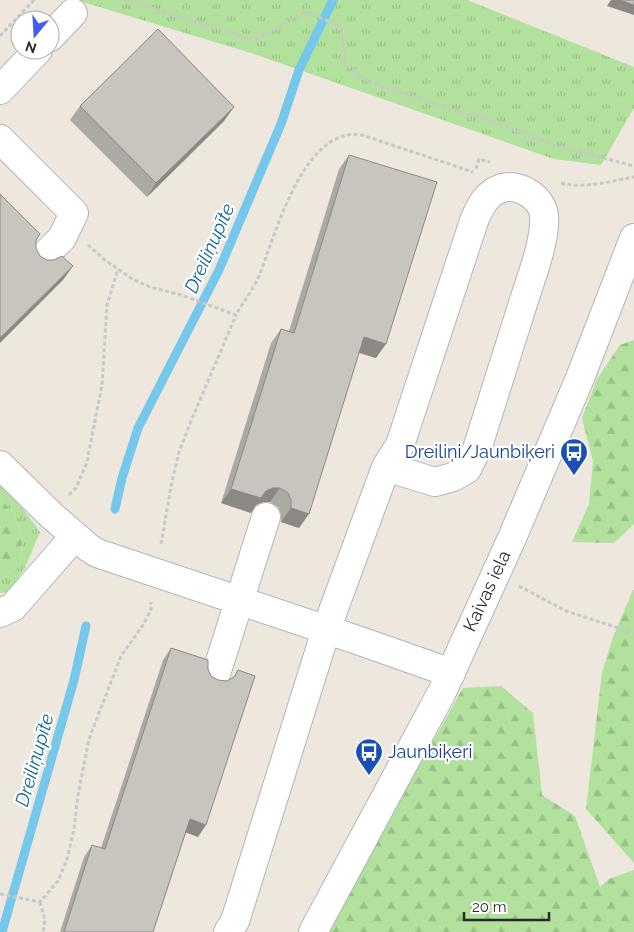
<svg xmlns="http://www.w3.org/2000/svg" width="634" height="932" viewBox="0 0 634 932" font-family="Raleway,sans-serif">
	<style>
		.grass { fill: url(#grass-tufts) }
		.forest { fill: url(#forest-firs) }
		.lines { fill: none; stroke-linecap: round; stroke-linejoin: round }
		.stream { stroke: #75c7eb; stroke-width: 9 }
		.minor-casing { stroke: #b1b4be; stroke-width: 30 }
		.path { stroke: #c8c8c8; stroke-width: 3; stroke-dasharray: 4 2.5; stroke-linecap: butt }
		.minor { stroke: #fff; stroke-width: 28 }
		.wall { fill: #aca9a3 }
		.shaded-wall { fill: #8c8985 }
		.building { fill: #c8c4be; stroke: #8c8985 }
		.labels { text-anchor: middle; stroke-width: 4.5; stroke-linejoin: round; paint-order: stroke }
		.transit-label { font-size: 18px; fill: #164399; stroke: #fff; text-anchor: end }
		.street-label { font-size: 18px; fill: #2b2b2b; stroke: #fff }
		.water-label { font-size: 19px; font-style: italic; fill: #126599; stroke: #fff }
	</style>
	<defs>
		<pattern id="grass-tufts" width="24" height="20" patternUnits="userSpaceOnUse" patternTransform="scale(1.25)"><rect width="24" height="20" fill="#b1e19c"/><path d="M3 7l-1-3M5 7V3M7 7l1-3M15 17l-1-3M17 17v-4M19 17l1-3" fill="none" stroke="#98c187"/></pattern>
		<pattern id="forest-firs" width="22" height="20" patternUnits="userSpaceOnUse" patternTransform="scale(1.25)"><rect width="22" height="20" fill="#b1e19c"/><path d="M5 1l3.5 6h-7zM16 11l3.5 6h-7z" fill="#98c187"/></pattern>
	</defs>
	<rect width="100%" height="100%" fill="#ede7de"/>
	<g class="grass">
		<polygon points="76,0 467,0 634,67 634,108 601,165 554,159 251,53"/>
		<polygon points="0,483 12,494 40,532 25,568 8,592 0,593 0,581 21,562 22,540 14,512 0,500"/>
	</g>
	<g class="forest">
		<polygon points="634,340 634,524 614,543 572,542 589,504 593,461 582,418 597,379 620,345"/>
		<polygon points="0,500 14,512 22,540 21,562 0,581"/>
		<polygon points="633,590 634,590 634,863 586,809 602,673 613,637"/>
		<polygon points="501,686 533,713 542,795 575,816 600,887 609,879 634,870 634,932 329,932 374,846 463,688"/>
	</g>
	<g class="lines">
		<g class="stream">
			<polyline points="115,509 122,478 138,428 219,270 281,124 299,70 333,0"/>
			<polyline points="2,932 74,680 86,626"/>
		</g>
		<g class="minor-casing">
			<g id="minor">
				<polyline points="50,37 73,13"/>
				<polyline points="0,90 38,50"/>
				<polyline points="0,139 74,213 62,238 41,259"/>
				<polyline points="0,465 51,515 89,548 97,553 363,642 451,673"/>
				<polyline points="0,613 13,607 75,536"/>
				<polyline points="215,677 266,517"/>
				<path d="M228 932 235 921 326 630 386 467 400 445 475 218C481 205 487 193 502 188 519 183 543 198 544 216 546 238 532 276 525 297 509 348 493 398 477 449L467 469 453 477 435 482 386 467"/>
				<polyline points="313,932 442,692 512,538 580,378 634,238"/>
			</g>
		</g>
		<g class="path">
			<polyline points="125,0 254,40 306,12 341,26 345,63 368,82 502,125 558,146 634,166"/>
			<polyline points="0,36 34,0"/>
			<polyline points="476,169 479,159 490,162"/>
			<path d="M561 183C584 189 611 181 634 177"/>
			<path d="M88 245 105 260 134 280 150 287 181 295 236 315C243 302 253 290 259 276 275 235 299 145 347 135 351 134 357 135 362 135L473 172"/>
			<polyline points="69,495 76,488 87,462 102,385 107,305 118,269"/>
			<polyline points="161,544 172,481 179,452 191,421 236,315"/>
			<polyline points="519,586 566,611 634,633"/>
			<polyline points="0,894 40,902 58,881 67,859 74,829 78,795 89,739 121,656 143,625 151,609 151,602"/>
			<polyline points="40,902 45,920 43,932"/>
		</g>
		<use href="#minor" class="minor"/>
	</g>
	<g class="wall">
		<polygon points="80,106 224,121 147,197 70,120"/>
		<polygon points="349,155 376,358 359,353 299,528 281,522 281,514 278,507 270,502 263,502 256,505 251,513 221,503 271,343 281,329 289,331 339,169"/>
		<polygon points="171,648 208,669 198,837 186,832 153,932 60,932 84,857 92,845 101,848 163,660"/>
	</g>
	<g class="shaded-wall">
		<polygon points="611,0 620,0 634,5 634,15 607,6"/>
		<polygon points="234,107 224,121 147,197 156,183"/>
		<polygon points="73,266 63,280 0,343 0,338"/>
		<polygon points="364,337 386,344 376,358 354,351"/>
		<polygon points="273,488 280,488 270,502 263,502 256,505 251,513 221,503 231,489 266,491"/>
		<polygon points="291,508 309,514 299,528 281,522"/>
		<polygon points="190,819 206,825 198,837 182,831"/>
	</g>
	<g class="building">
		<polygon points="620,0 634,0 634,5"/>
		<polygon points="158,29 234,107 156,183 80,106"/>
		<polygon points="349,155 437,182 386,344 364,337 309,514 291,508 291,500 288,493 280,488 273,488 266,491 261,498 231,489 281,329 294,333"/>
		<polygon points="0,194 40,234 36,240 36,248 40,256 47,260 54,260 62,256 73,266 0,338"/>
		<polygon points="171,648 208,660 208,669 211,676 218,680 227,681 234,677 238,670 255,676 206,825 190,819 153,932 64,932 92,845 105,849"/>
	</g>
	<defs>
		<g id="bus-pin" transform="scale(1.4375)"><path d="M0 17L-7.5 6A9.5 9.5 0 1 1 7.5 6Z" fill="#1a4fb4" stroke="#fff"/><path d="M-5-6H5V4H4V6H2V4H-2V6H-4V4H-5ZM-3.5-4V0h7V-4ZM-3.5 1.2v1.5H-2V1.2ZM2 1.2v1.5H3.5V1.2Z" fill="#fff"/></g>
	</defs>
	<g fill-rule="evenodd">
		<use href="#bus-pin" x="574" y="452"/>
		<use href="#bus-pin" x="369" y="752"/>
	</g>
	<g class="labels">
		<g class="transit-label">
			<text x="555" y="458">Dreiliņi/Jaunbiķeri</text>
			<text x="388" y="758" text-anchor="start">Jaunbiķeri</text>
		</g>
		<g class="street-label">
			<text transform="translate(487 591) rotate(-65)" y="6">Kaivas iela</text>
		</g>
		<g class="water-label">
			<text transform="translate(209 248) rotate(-66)" y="7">Dreiliņupīte</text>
			<text transform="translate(34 760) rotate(-74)" y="7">Dreiliņupīte</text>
		</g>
	</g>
	<g transform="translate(35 35) rotate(198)"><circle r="24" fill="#ffffff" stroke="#aaaaaa"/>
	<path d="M0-4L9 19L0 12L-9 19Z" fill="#435df4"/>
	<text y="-8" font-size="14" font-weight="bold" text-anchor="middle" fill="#2b2b2b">N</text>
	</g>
	<path d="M464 912v8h85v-8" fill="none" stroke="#2b2b2b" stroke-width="2.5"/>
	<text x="472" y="912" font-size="15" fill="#2b2b2b" stroke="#ffffff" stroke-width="4" paint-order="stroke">20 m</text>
</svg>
